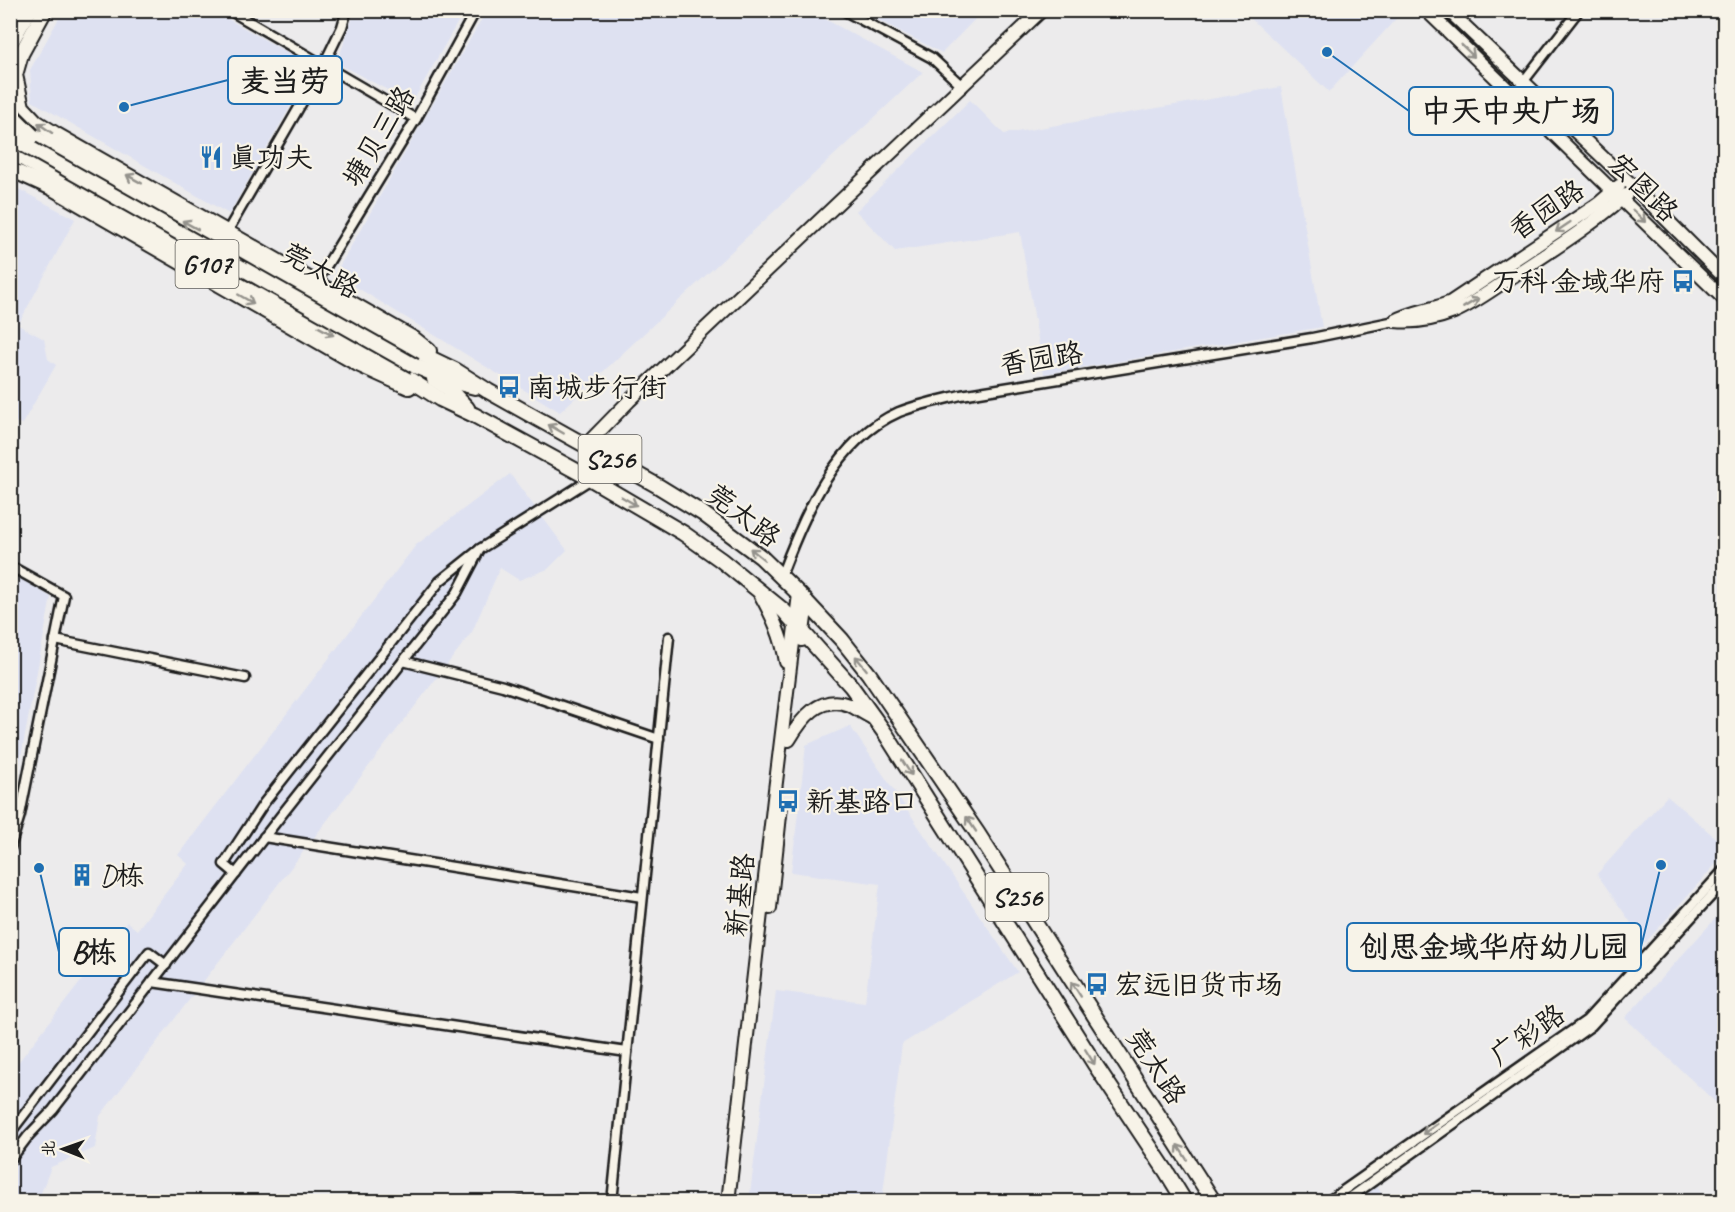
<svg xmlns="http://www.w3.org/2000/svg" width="1735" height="1212" viewBox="0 0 1735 1212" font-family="Caveat,'LXGW WenKai TC',sans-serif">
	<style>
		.built { fill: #dee1f1 }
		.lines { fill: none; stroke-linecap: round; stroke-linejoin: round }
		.street-casing { stroke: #1c1c1c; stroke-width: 13 }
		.secondary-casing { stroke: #1c1c1c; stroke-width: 16 }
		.primary-casing { stroke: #1c1c1c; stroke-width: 18 }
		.highway-casing { stroke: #1c1c1c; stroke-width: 20 }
		.street { stroke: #f7f3e8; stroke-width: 8 }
		.secondary { stroke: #f7f3e8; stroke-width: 12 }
		.primary { stroke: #f7f3e8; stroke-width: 14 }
		.highway { stroke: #f7f3e8; stroke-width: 15 }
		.primary-bridge-casing { stroke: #1c1c1c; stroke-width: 18; stroke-linecap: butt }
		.highway-bridge-casing { stroke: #1c1c1c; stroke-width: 20; stroke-linecap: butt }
		.primary-bridge { stroke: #f7f3e8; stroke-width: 14 }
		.highway-bridge { stroke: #f7f3e8; stroke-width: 15 }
		.oneway { stroke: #94928c }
		.labels { text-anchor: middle; stroke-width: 4.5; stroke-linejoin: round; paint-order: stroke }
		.shield { fill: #f7f3e8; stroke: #5e5c59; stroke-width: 1.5 }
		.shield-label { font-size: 27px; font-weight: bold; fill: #1c1c1c }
		.street-label { font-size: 28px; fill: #1c1c1c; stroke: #f7f3e8 }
		.poi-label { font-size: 28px; fill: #1c1c1c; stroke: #f7f3e8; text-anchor: start }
		.leader { fill: none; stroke: #1f6fb2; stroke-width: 2 }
		.callout-dot { fill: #1f6fb2; stroke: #f7f3e8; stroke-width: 2 }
		.callout { fill: #f7f3e8; stroke: #1f6fb2; stroke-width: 2 }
		.callout-label { font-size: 30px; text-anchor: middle; font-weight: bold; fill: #1c1c1c }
	</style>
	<rect width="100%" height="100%" fill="#ecebec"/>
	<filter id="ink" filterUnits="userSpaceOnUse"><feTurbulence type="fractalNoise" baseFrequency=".0167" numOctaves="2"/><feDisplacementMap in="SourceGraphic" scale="12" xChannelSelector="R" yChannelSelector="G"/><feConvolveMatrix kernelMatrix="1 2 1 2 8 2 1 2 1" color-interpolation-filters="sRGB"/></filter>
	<g filter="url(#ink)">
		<g class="built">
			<polygon points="487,10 810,11 923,72 560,412 335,274"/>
			<polygon points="1404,10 1329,92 1243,11 1243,10"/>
			<polygon points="63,11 214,11 313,67 229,214 32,101 30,70"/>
			<polygon points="355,11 355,10 464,11 412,103 337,63"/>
			<polygon points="861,11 983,11 942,53"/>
			<polygon points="1281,87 1322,327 1044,374 1020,232 895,251 856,211 970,100 1004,134"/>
			<polygon points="11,185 75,219 18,325 44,339 48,359 56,365 22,424 11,420"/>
			<polygon points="510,474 567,550 548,569 519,580 500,568 472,632 100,1116 95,1148 51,1167 38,1201 11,1201 10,1073 127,922 137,930 188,864 178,855 416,545"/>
			<polygon points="11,573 51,597 11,810 10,810"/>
			<polygon points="850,726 1018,972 902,1044 882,1201 749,1201 776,991 865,1002 880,884 791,872 806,745"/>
			<polygon points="1667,796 1724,845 1724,855 1645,943 1597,874"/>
			<polygon points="1724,909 1724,1110 1625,1018"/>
			<polygon points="1377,1187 1387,1201 1355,1201"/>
		</g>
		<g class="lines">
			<g class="street-casing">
				<g id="street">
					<polyline points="229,10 416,119"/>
					<polyline points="843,10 932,58 963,87"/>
					<polyline points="1523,82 1579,10"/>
					<polyline points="227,232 323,66 342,27 347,10"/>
					<polyline points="316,283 416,119 476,10"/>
					<polyline points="10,566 64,596 20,815 10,848"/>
					<path d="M781 576C804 515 835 440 899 412 919 404 940 400 961 395L1312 338 1395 321"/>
					<polyline points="55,640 245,678"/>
					<polyline points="403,661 503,686 659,739"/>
					<polyline points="264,837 642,897"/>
					<polyline points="236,874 224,864 264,803 440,581 480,549 591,479"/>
					<polyline points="152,982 627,1052"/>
					<polyline points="10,1133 149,952 166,965"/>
					<polyline points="10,1160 29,1135 53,1110 283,813 457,593 480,549"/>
					<polyline points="520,1202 563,1200 586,1202"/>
					<polyline points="612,1202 669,637"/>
					<polyline points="1327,1202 1587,1020 1724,870"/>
					<polyline points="1344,1202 1591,1026 1724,882"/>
				</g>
			</g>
			<g class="secondary-casing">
				<g id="secondary">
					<polyline points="1426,10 1724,299"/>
					<polyline points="1448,10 1635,188 1724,277"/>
					<path d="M1395 321C1415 323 1436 319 1454 312 1475 303 1494 288 1513 276 1552 250 1591 226 1626 195"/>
					<path d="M1395 321C1413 311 1432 310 1451 302L1598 204 1619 186"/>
					<polyline points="585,446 629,401 1042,10"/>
					<path d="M759 592C772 615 782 636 786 662"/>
					<polyline points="802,640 807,602"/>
					<path d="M789 740C802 718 820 694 849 705 858 709 866 715 875 719"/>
					<polyline points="770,908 781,806"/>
					<polyline points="728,1202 775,790 799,594"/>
				</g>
			</g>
			<g class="primary-casing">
				<g id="primary">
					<polyline points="45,10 21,54 15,75 22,107 36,122 55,134 414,339 429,351"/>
					<polyline points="32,136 405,346 455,370 488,391 658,486 702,513 761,557 799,594 842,640 869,674 978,834 1214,1202"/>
					<polyline points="11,152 395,370 440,399 474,415 591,479 683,533 721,560 784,611 851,686 887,736 1094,1063 1166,1171 1185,1202"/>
					<polyline points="10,171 19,173 52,188 358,364 409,387"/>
					<polyline points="415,366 451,381 475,387"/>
					<polyline points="434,379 448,388 467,408"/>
				</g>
			</g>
			<g class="highway-casing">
				<g id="highway">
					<polyline points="10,43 29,10"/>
					<polyline points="10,156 20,157"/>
				</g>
			</g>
			<use href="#street" class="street"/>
			<use href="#secondary" class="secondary"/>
			<use href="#primary" class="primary"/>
			<use href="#highway" class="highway"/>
			<g class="primary-bridge-casing">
				<polyline id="primary-bridge" points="10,137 415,366"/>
			</g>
			<g class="highway-bridge-casing">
				<polyline id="highway-bridge" points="10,112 13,117 32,136"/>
			</g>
			<use href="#primary-bridge" class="primary-bridge"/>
			<use href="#highway-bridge" class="highway-bridge"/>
		</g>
		<defs><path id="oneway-shaft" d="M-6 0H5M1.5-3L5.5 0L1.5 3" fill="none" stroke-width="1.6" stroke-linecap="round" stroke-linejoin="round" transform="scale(1.5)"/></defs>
		<g class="oneway">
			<use href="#oneway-shaft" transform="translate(1468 51) rotate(44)"/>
			<use href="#oneway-shaft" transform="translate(45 128) rotate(-145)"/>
			<use href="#oneway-shaft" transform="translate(134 179) rotate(-151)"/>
			<use href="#oneway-shaft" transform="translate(1639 216) rotate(44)"/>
			<use href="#oneway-shaft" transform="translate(190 225) rotate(-151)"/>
			<use href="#oneway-shaft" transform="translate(1563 227) rotate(146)"/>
			<use href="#oneway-shaft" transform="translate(246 299) rotate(30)"/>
			<use href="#oneway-shaft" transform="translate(1471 303) rotate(-31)"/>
			<use href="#oneway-shaft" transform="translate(326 331) rotate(29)"/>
			<use href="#oneway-shaft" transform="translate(556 429) rotate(-150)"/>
			<use href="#oneway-shaft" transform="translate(629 501) rotate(30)"/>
			<use href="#oneway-shaft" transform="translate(757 554) rotate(-141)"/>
			<use href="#oneway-shaft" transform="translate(861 663) rotate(-129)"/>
			<use href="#oneway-shaft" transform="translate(907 768) rotate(57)"/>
			<use href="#oneway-shaft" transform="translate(971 824) rotate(-124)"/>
			<use href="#oneway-shaft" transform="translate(1076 989) rotate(-123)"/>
			<use href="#oneway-shaft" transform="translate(1090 1057) rotate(58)"/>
			<use href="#oneway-shaft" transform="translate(1430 1129) rotate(145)"/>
			<use href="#oneway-shaft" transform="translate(1182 1152) rotate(-123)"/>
		</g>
	</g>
	<defs>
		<g id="restaurant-bare" transform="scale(1.8)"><path d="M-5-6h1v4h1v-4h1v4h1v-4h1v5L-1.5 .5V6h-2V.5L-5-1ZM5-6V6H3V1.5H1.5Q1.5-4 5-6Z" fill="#1f6fb2" stroke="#f7f3e8" stroke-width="2.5" paint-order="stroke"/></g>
		<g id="bus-bare" transform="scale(1.8)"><path d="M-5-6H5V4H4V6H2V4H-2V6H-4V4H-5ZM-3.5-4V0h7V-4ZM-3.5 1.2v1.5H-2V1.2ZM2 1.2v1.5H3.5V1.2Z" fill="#1f6fb2" stroke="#f7f3e8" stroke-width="2.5" paint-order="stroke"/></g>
		<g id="building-bare" transform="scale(1.8)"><path d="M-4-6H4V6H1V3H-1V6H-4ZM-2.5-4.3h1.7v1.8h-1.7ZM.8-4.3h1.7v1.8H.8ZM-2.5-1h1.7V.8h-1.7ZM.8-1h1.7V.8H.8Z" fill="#1f6fb2" stroke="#f7f3e8" stroke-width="2.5" paint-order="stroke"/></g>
	</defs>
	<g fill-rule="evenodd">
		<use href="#restaurant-bare" x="211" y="157"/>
		<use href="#bus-bare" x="1683" y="281"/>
		<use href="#bus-bare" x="509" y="387"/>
		<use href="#bus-bare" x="788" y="801"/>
		<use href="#building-bare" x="82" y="875"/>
		<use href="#bus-bare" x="1097" y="984"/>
	</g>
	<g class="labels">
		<g class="shield">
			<rect x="175.5" y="240" width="63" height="48" rx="4.5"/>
			<rect x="578.5" y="435" width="63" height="48" rx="4.5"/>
			<rect x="985.5" y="873" width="63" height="48" rx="4.5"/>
		</g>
		<g class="shield-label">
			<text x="207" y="273">G107</text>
			<text x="610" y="468">S256</text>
			<text x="1017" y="906">S256</text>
		</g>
		<g class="street-label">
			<text transform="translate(378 136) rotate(-59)" y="10">塘贝三路</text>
			<text transform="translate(1644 187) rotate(44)" y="10">宏图路</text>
			<text transform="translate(1546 209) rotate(-34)" y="10">香园路</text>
			<text transform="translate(321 270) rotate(29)" y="10">莞太路</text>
			<text transform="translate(1041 358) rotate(-9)" y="10">香园路</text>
			<text transform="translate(744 515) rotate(37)" y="10">莞太路</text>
			<text transform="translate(739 895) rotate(-84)" y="10">新基路</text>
			<text transform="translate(1527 1034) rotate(-35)" y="10">广彩路</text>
			<text transform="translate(1157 1066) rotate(57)" y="10">莞太路</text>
		</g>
		<g class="poi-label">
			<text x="229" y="167">真功夫</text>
			<text x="1665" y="291" text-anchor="end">万科·金域华府</text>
			<text x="527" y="397">南城步行街</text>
			<text x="806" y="811">新基路口</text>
			<text x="100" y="885">D栋</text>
			<text x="1115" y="994">宏远旧货市场</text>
		</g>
	</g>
	<path class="leader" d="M124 107L228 80M1327 52L1409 111M1661 865L1641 947M39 868L59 952"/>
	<g class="callout-dot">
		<circle cx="124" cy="107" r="6"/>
		<circle cx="1327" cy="52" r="6"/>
		<circle cx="1661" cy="865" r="6"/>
		<circle cx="39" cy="868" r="6"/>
	</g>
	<g class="callout">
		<rect x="228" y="56" width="114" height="48" rx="6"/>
		<rect x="1409" y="87" width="204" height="48" rx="6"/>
		<rect x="1347" y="923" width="294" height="48" rx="6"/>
		<rect x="59" y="928" width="70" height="48" rx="6"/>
	</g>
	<g class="callout-label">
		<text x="285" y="91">麦当劳</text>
		<text x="1511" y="121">中天中央广场</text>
		<text x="1494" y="957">创思金域华府幼儿园</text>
		<text x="94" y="962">B栋</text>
	</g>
	<rect width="1735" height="1212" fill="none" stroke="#f7f3e8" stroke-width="36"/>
	<rect x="18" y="18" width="1699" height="1176" fill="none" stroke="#1c1c1c" stroke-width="2" filter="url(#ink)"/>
	<g transform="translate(63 1149) rotate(271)" stroke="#f7f3e8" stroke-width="4.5" paint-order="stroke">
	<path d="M0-4.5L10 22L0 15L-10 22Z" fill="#1c1c1c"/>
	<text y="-9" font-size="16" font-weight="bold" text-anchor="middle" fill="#1c1c1c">北</text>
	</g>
</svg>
